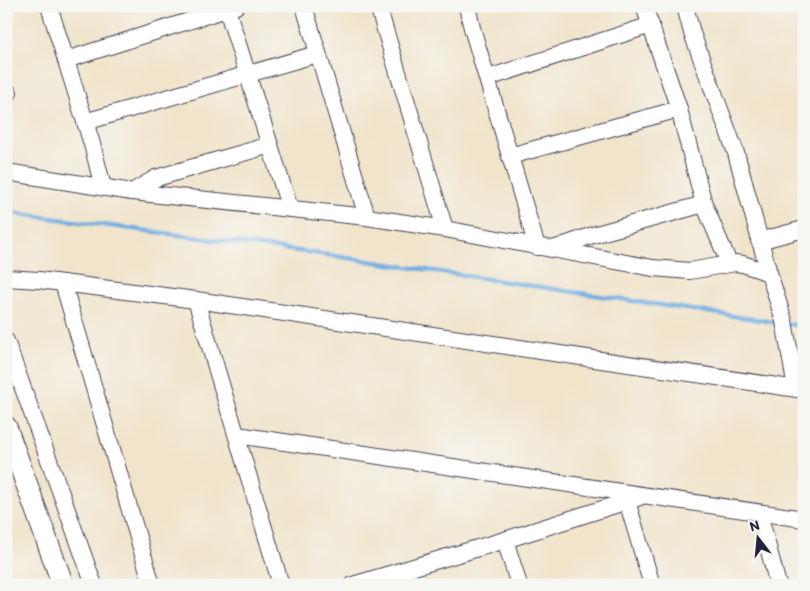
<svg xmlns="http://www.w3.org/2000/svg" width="810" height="591" viewBox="0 0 810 591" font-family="Itim,sans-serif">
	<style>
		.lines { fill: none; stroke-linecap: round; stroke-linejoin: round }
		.stream { stroke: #6face1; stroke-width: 4.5 }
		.minor-casing { stroke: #413f51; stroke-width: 18 }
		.tertiary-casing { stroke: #413f51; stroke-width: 23 }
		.minor { stroke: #fff; stroke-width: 16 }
		.tertiary { stroke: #fff; stroke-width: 21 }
	</style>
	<rect width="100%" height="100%" fill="#f6f6f2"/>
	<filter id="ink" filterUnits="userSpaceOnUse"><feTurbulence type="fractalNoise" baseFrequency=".02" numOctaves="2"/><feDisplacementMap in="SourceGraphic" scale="10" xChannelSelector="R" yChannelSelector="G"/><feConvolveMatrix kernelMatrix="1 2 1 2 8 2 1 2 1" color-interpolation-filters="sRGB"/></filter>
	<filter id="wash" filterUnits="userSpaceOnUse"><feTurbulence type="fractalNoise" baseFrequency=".0096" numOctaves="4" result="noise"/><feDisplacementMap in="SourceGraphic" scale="20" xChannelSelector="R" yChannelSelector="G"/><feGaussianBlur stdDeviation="1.12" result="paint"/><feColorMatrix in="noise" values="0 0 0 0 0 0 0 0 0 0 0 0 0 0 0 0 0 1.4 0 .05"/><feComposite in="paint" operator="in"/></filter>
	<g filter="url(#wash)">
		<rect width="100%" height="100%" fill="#f1e4cb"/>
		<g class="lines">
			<g class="stream">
				<polyline points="6,212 321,254 779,323"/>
				<polyline points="787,324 804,326"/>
			</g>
		</g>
	</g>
	<g filter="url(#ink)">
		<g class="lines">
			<g class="minor-casing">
				<g id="minor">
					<polyline points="49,6 92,144 103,187"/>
					<polyline points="226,6 290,209"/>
					<polyline points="304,6 367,217"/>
					<polyline points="378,6 445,229"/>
					<polyline points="467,6 472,28 537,247"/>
					<polyline points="644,6 679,109 704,204 729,263"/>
					<polyline points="685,6 692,33 736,153 769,273 784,321 796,388"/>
					<polyline points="66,60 236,6"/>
					<polyline points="488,78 651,25"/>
					<polyline points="6,93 9,93"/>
					<polyline points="85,122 317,54"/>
					<polyline points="510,156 679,109"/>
					<polyline points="6,172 132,192 367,217 445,229 653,268 690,271 735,263 743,264 769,273"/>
					<polyline points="132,192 156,178 270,145"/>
					<polyline points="759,241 804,229"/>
					<polyline points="553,249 593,235 704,204"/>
					<polyline points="6,278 39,280 196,300 804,390"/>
					<polyline points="63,283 152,585"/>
					<polyline points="196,300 281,585"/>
					<polyline points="6,341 94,585"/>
					<polyline points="237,435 804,519"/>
					<polyline points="627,501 652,585"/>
					<polyline points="759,513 778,585"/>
					<polyline points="505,540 519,585"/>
					<polyline points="404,570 409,585"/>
					<polyline points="353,585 505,540 640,497"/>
				</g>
			</g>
			<g class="tertiary-casing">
				<polyline id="tertiary" points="6,427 63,585"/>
			</g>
			<use href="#minor" class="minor"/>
			<use href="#tertiary" class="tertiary"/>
		</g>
	</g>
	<rect width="810" height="591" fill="none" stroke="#f6f6f2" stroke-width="25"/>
	<g transform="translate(758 538) rotate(344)" stroke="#f6f6f2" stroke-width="4" paint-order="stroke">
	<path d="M0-4L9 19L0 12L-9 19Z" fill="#22223b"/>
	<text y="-8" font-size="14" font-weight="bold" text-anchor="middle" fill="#22223b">N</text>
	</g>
</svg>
